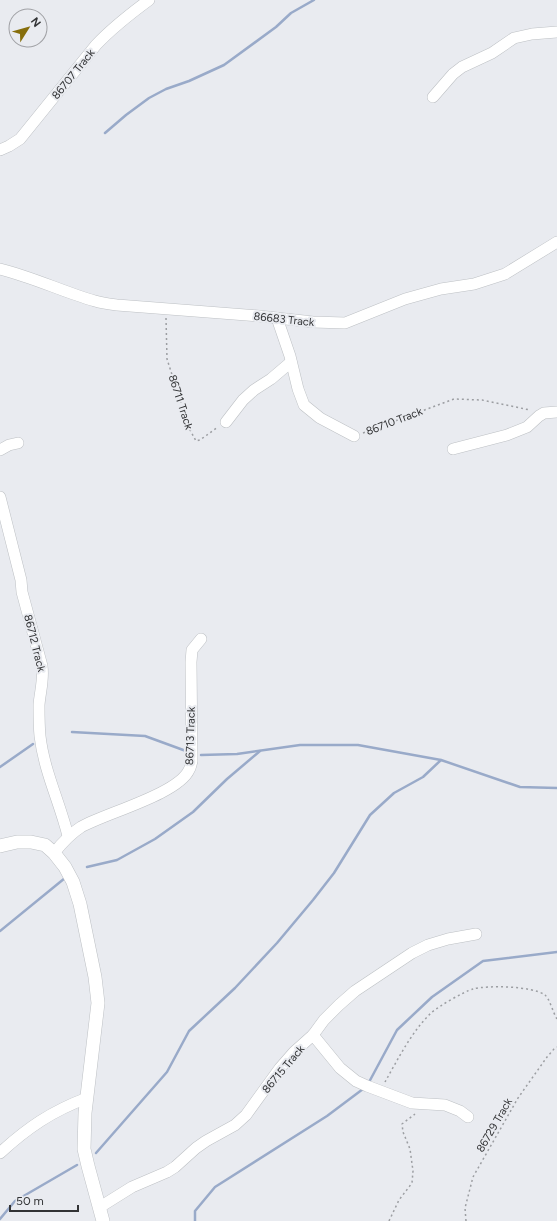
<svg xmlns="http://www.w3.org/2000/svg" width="557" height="1221" viewBox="0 0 557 1221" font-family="Figtree,sans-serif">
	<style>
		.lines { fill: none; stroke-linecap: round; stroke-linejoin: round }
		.stream { stroke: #99aac9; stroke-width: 2.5 }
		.minor-casing { stroke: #bdc0c4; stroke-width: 12 }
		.tertiary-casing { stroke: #bdc0c4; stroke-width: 14 }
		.path { stroke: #9c9ea2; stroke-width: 1.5; stroke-dasharray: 2 3; stroke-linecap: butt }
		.minor { stroke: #fff; stroke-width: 11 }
		.tertiary { stroke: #fff; stroke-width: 13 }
		.labels { text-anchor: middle; stroke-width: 4; stroke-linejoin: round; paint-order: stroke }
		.street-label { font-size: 11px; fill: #323335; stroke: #e9ebf0 }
	</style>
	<rect width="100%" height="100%" fill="#e9ebf0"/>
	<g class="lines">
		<g class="stream">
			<polyline points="105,133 126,115 149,98 166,89 189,81 224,65 276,27 291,13 314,0"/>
			<polyline points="72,732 145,736 186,751"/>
			<polyline points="201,755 237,754 300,745 358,745 441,760 520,787 557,788"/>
			<polyline points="0,767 33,744"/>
			<polyline points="87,867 117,860 155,839 193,812 227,779 260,751"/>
			<polyline points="0,931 65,878"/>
			<polyline points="368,1084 397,1030 432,997 483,961 557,952"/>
			<polyline points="96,1153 167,1072 189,1031 235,988 277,943 313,900 334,873 370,815 394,793 423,777 441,760"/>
			<polyline points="0,1219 15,1201 77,1165"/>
			<polyline points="195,1221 195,1211 215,1187 327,1116 363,1089"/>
		</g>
		<g class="minor-casing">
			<g id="minor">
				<polyline points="433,97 453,74 462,67 492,53 514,38 532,34 557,32"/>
				<path d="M0 150 9 146 20 139 96 45C112 28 130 14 149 0"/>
				<path d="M0 269C33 277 63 292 95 301 102 303 109 304 117 305L259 316 313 322 345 323 405 299 441 289 474 284 505 274 557 242"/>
				<polyline points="277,318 290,356 298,389 304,405 320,418 354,436"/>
				<polyline points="226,422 243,400 254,390 271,379 291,362"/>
				<polyline points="453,449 507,435 527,427 539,416 544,413 557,412"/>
				<polyline points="0,450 9,445 18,443"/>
				<path d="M0 497 21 580 22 592 42 666C44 680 40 692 39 705 39 715 39 726 40 736 44 771 60 803 68 836"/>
				<path d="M54 853C62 843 70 834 81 827 106 813 178 794 189 770 191 767 191 764 192 761L191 662 192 650 201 639"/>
				<polyline points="313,1035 324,1020 339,1005 355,991 412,953 428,945 448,939 476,934"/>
				<path d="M0 1153C27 1128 52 1111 87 1098"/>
				<polyline points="100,1207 132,1187 167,1172 175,1167 196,1148 206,1141 235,1125 246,1115 280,1068 294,1052 313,1035 340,1068 356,1081 367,1086 412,1103 445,1105 460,1111 468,1117"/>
			</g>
		</g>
		<g class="tertiary-casing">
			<polyline id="tertiary" points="0,846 17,842 31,842 45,845 54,853 65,867 73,882 80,904 95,977 98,1003 85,1113 84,1149 88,1166 103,1221"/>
		</g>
		<g class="path">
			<polyline points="166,318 167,359 189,428 196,441 200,440 218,427"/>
			<polyline points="363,433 454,399 482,400 530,410"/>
			<path d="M385 1082C398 1059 412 1031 431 1013 439 1006 463 992 473 989 487 985 533 986 545 995 550 999 553 1013 557 1019"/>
			<polyline points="389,1221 399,1200 412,1183 413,1171 410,1149 403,1132 402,1124 415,1114"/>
			<polyline points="466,1221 465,1208 473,1177 518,1098 547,1057 554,1049 557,1047"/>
		</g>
		<use href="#minor" class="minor"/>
		<use href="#tertiary" class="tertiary"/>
	</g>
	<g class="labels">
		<g class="street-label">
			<text transform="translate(73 74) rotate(-51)" y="4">86707 Track</text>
			<text transform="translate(284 319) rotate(6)" y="4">86683 Track</text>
			<text transform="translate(181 402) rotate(72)" y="4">86711 Track</text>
			<text transform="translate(394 421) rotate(-21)" y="4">86710 Track</text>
			<text transform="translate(35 643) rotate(76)" y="4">86712 Track</text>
			<text transform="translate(190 736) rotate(-88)" y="4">86713 Track</text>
			<text transform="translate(283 1069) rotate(-50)" y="4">86715 Track</text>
			<text transform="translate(494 1125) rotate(-60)" y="4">86729 Track</text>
		</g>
	</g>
	<g transform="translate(28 28) rotate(53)"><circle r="19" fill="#e9ebf0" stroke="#a0a1a5"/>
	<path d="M0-3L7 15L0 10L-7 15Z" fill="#866e0c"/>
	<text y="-6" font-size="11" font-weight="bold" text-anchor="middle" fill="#323335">N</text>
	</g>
	<path d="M10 1205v6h68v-6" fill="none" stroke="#323335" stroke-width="2"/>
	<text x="16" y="1205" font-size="12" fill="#323335" stroke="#e9ebf0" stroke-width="3" paint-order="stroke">50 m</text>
</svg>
